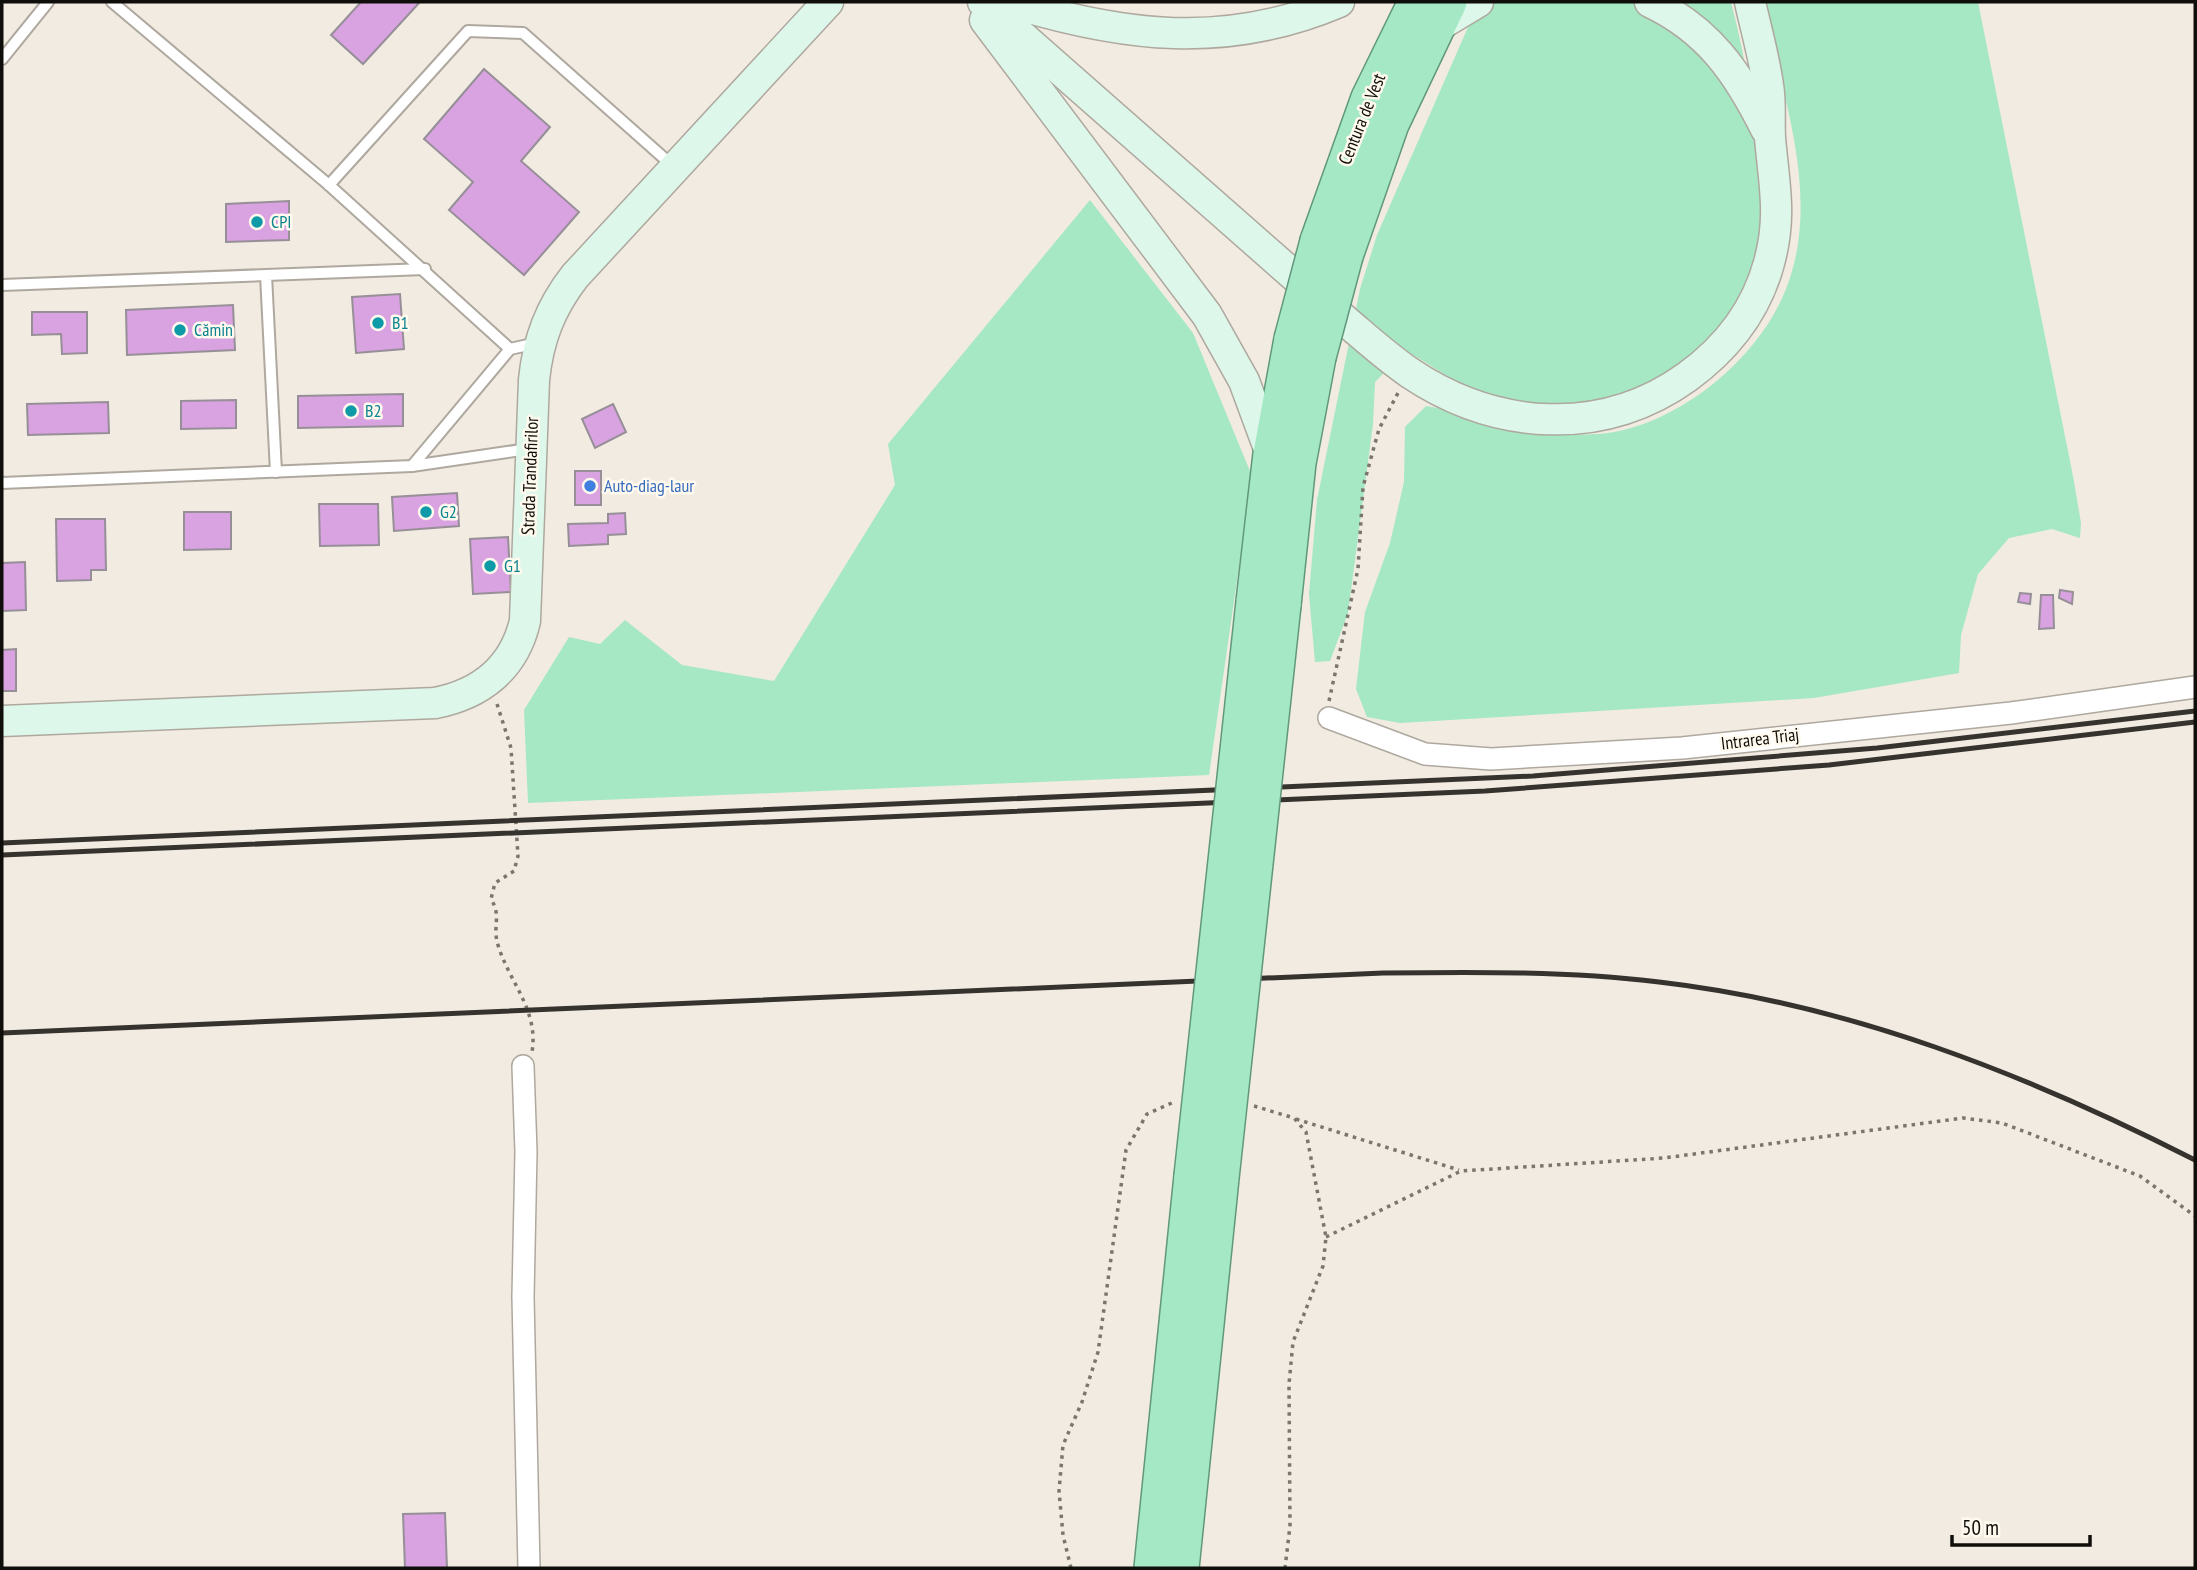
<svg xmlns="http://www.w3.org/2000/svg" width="2197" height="1570" viewBox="0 0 2197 1570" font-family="'PT Sans Narrow',sans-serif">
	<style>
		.green { fill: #a5e8c3 }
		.building { fill: #d9a2e0; stroke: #978f98; stroke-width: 2 }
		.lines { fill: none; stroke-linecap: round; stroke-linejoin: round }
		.service-casing { stroke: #aea89f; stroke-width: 14 }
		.minor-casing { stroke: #aea89f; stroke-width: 24 }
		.secondary-casing { stroke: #aea89f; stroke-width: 33 }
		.trunk-casing { stroke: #61987b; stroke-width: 38 }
		.path { stroke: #7a766f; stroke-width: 3.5; stroke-dasharray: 3.5 5; stroke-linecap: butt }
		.service { stroke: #fff; stroke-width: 10 }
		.minor { stroke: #fff; stroke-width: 21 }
		.secondary { stroke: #ddf7ea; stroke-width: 30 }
		.trunk { stroke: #a4e8c6; stroke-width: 35 }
		.rail { stroke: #36332e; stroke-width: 5 }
		.trunk-bridge-casing { stroke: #61987b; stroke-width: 38; stroke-linecap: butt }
		.trunk-bridge { stroke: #a4e8c6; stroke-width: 35 }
		.culture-dot { fill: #0f9aa8; stroke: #fff9ee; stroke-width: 2.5 }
		.shop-dot { fill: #3f7fe0; stroke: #fff9ee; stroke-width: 2.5 }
		.labels { text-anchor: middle; stroke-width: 5; stroke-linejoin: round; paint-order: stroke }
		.street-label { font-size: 18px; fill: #100e0a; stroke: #fff9ee }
		.culture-label { font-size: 18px; fill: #0d838f; stroke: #fff9ee; text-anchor: start }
		.shop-label { font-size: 18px; fill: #366cbe; stroke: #fff9ee; text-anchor: start }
	</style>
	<rect width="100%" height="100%" fill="#f1ebe1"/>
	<g class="green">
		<path d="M1479 2H1731C1747 64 1757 126 1761 191 1762 206 1766 224 1763 238 1740 356 1621 428 1505 401 1467 393 1439 369 1406 351L1375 382 1373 424 1348 613 1330 661 1315 662 1309 594 1317 500 1360 289 1377 235Z"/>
		<path d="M1760 2H1978L2073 476 2081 523 2080 538 2052 529 2009 538 1978 574 1961 635 1959 673 1814 698 1400 723 1367 717 1356 689 1365 612 1390 543 1404 482 1405 427 1426 406C1450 409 1468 418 1491 425 1524 436 1563 435 1597 434 1638 432 1682 409 1713 384 1847 275 1797 143 1760 2Z"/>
		<polygon points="1090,200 1193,333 1252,476 1209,775 528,803 524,710 569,637 600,644 625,620 682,665 774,681 895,485 888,444"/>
	</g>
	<g class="building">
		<polygon points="361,2 420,2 363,64 331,35"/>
		<polygon points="484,69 550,127 521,161 579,212 524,275 449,210 473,182 424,139"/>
		<polygon points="289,201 289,240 226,242 226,204"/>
		<polygon points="400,294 404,349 356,353 352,297"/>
		<polygon points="233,305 235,350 127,355 126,310"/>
		<polygon points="32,312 87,312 87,353 62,354 61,334 32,335"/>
		<polygon points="403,394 403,426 298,428 298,396"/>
		<polygon points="236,400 236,428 181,429 181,401"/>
		<polygon points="108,402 109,433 28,435 27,404"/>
		<polygon points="613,404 626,432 595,448 582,419"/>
		<rect x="575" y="471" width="26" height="34"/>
		<polygon points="457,493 459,526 394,531 392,497"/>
		<polygon points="319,504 378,504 379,545 320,546"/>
		<polygon points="184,512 231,512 231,549 184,550"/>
		<polygon points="625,513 626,534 608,535 608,544 569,546 568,524 608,523 608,514"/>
		<polygon points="56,519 105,519 106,570 91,570 91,580 57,581"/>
		<polygon points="508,537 511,592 473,594 470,539"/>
		<polygon points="25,562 26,610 2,611 2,563"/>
		<polygon points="2060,590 2073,592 2072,604 2059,598"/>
		<polygon points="2020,593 2031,594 2030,604 2018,602"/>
		<polygon points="2041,595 2053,595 2054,628 2039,629"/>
		<polygon points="16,649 16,691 2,691 2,650"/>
		<polygon points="445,1513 447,1568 405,1568 403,1514"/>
	</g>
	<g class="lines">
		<g class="service-casing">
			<g id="service">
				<polyline points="112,2 329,185 510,349 537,343"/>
				<polyline points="2,59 48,2"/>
				<polyline points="329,185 468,31 523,33 674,167"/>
				<polyline points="2,285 266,275"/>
				<polyline points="412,466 510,349"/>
				<polyline points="276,472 266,275 425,269"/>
				<polyline points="2,483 412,466 528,449"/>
			</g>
		</g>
		<g class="minor-casing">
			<g id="minor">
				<polyline points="1329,718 1425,754 1491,759 1682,748 2011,713 2195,687"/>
				<polyline points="523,1066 526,1152 523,1297 529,1568"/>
			</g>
		</g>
		<g class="secondary-casing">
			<g id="secondary">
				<path d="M983 2 1348 323C1368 340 1388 358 1410 373 1495 430 1602 438 1687 377 1727 348 1756 311 1769 263 1782 216 1774 184 1770 138 1769 120 1771 102 1768 85 1764 57 1756 29 1750 2"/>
				<path d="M1009 2C1123 37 1226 50 1339 2"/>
				<path d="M1650 2C1709 30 1738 73 1766 129"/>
				<polyline points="985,20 1207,315 1244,381 1271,454"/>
				<polyline points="1435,28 1478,2"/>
				<path d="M2 721 435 703C481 694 514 668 525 621L534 380C538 340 550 308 575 276L828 2"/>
			</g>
		</g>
		<g class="trunk-casing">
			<g id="trunk">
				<polyline points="1318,241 1369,98 1416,2"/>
				<polyline points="1345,256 1391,124 1449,2"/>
				<polyline points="1254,602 1271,454 1292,339"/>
				<polyline points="1283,605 1298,463 1318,357"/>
				<polyline points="1152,1568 1192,1176"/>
				<polyline points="1181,1568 1221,1178"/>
			</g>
		</g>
		<g class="path">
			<polyline points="1329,701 1358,569 1363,487 1379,429 1398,393"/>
			<path d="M497 704 511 748 518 856 514 871 495 883 491 899C502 917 492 926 498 945 509 982 539 1010 532 1052"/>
			<polyline points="1254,1106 1294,1118 1306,1132 1326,1237 1323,1266 1293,1342 1289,1384 1290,1526 1285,1568"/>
			<polyline points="1296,1119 1459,1170"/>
			<polyline points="1326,1237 1461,1171 1664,1158 1963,1118 2002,1123 2140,1176 2195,1216"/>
			<polyline points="1071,1568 1063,1535 1059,1491 1063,1445 1082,1402 1098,1352 1126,1150 1147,1114 1174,1102"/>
		</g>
		<use href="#service" class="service"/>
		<use href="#minor" class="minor"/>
		<use href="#secondary" class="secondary"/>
		<use href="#trunk" class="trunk"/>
		<g class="rail">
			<polyline points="2,843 1533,776 1877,748 2195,711"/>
			<polyline points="2,855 1485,791 1829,765 2195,722"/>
			<path d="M2 1033 1383 973C1475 972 1567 971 1659 982 1849 1004 2026 1074 2195 1160"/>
		</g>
		<g class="trunk-bridge-casing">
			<g id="trunk-bridge">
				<polyline points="1292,339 1318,241"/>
				<polyline points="1318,357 1345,256"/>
				<polyline points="1192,1176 1254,602"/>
				<polyline points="1221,1178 1283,605"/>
			</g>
		</g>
		<use href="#trunk-bridge" class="trunk-bridge"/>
	</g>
	<g class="culture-dot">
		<circle cx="257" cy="222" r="7"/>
		<circle cx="378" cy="323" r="7"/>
		<circle cx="180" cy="330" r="7"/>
		<circle cx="351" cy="411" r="7"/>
		<circle cx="426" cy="512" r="7"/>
		<circle cx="490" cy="566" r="7"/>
	</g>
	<circle class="shop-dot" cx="590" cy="486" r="7"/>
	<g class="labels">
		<g class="street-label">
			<text transform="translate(1362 119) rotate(-68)" y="6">Centura de Vest</text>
			<text transform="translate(530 476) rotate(-88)" y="6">Strada Trandafirilor</text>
			<text transform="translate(1760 739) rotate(-7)" y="6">Intrarea Triaj</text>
		</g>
		<g class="culture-label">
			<text x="271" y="228">CPI</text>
			<text x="392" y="329">B1</text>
			<text x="194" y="336">Cămin</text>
			<text x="365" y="417">B2</text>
			<text x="440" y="518">G2</text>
			<text x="504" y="572">G1</text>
		</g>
		<g class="shop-label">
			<text x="604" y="492">Auto-diag-laur</text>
		</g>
	</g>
	<rect width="2197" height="1570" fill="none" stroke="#100e0a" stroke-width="7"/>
	<path d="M1952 1535v10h138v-10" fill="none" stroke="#100e0a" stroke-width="3.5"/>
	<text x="1962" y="1535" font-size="21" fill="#100e0a" stroke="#fff9ee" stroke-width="5" paint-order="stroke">50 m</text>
</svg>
